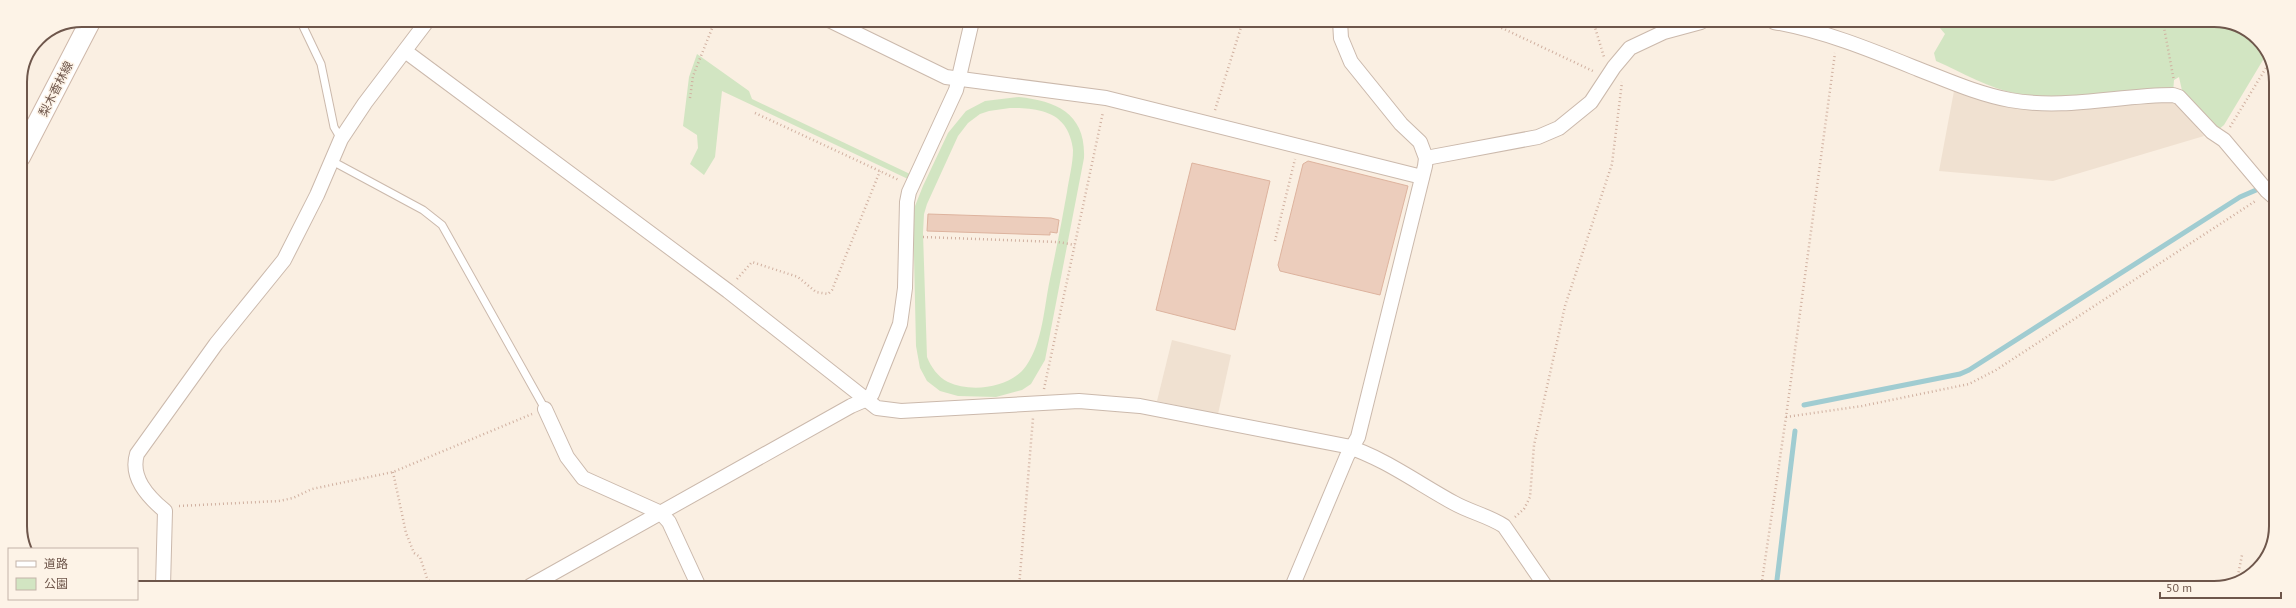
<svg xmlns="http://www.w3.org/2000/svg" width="2296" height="608" viewBox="0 0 2296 608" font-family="'PT Sans','Noto Sans JP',sans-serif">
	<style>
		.residential { fill: #f0e1d1 }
		.green { fill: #d2e5c2; fill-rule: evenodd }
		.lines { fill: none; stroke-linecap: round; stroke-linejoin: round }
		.stream { stroke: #a0ccd1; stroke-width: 5 }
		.building { fill: #eccdbc; stroke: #ddb39e }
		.service-casing { stroke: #cbb9ac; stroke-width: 9 }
		.minor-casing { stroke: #cbb9ac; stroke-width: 16 }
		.secondary-casing { stroke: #ceb8aa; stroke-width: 22 }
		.path { stroke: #d0b0a0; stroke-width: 2.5; stroke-dasharray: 1 3; stroke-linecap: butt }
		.service { stroke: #fff; stroke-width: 7 }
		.minor { stroke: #fff; stroke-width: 14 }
		.secondary { stroke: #fff; stroke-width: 20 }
		.labels { text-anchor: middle; stroke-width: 3; stroke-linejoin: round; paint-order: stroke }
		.street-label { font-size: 12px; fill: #6e564b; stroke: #fdf3e7 }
		.rim { fill: none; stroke: #6e564b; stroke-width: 2 }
	</style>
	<rect width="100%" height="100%" fill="#faefe2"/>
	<g class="residential">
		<polygon points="1954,91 1997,105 2039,110 2171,100 2176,102 2204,136 2053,181 1939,171"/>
		<polygon points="1172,340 1231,355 1218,414 1157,401"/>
	</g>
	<g class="green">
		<path d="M1935 22H2230L2261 41 2266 55 2224 125 2218 130 2183 95 2179 77 2174 80 2173 93C2122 95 2068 104 2018 94 1990 89 1961 72 1936 61L1934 53 1945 34Z"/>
		<polygon points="697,54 749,91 752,99 910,174 908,179 722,91 715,157 704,175 690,164 698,148 697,135 683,126 689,77"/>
		<path d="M1019 97C1057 101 1086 114 1084 158L1045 360 1031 384 1022 390 996 397 958 396 940 391 927 381 920 368 916 346 913 211 923 186 948 133 966 111 985 101ZM1010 108C1028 108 1052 109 1064 125 1069 132 1072 141 1073 150 1073 164 1069 178 1067 192 1062 221 1056 250 1050 279 1044 307 1043 342 1026 366 1011 388 971 393 948 382 938 377 931 367 927 357L923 233 924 214 927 204 958 136 968 123 980 114 989 111Z"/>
	</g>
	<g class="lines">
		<g class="stream">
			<polyline points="1804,405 1960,374 1969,370 2240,197 2270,184 2275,188"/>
			<polyline points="1776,588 1795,431"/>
		</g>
	</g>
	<g class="building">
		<polygon points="1308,161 1408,186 1380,295 1280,271 1278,265 1303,164"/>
		<polygon points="1192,163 1270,181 1235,330 1156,310"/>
		<polygon points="928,214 1051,218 1059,220 1057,233 1050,232 1050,235 927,231"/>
	</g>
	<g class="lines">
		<g class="service-casing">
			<g id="service">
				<polyline points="300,20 321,64 334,127 341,139"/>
				<polyline points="332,161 423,210 442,225 545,409"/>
			</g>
		</g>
		<g class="minor-casing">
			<g id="minor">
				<polyline points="831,21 946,77 1106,98 1422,177"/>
				<path d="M1774 22C1825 31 1871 50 1918 69 1949 81 1978 94 2010 100 2065 110 2119 95 2173 95L2179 97 2212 132 2224 140 2267 191 2275 198"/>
				<path d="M405 51 728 291 877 408 901 411 1079 401 1140 406 1346 446C1384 458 1419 484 1454 503 1470 512 1489 516 1504 526L1546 587"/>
				<polyline points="1426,158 1538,137 1559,128 1591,102 1614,67 1630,48 1664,32 1701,22"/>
				<polyline points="545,409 567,457 583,478 661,513 669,522 699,587"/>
				<path d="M163 586 165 511C147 496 130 477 137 454L216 344 284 260 317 195 341 139 365 103 428 20"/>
				<polyline points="530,586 851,406 865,400 872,394 900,324 905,288 907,202 909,192 956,90 972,21"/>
				<polyline points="1292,587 1347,456 1358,437 1425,166 1426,158 1420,142 1401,124 1351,62 1341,38 1340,21"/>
			</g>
		</g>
		<g class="secondary-casing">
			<polyline id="secondary" points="20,157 91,20"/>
		</g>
		<g class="path">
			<polyline points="1487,21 1595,72"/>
			<polyline points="1593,21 1604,57"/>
			<polyline points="2163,22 2174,81"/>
			<polyline points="690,98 693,76 715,21"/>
			<polyline points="1215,110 1243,21"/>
			<polyline points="755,113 899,180"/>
			<polyline points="2230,127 2269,63"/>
			<polyline points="923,237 1058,242 1075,245"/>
			<polyline points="1275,241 1295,159"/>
			<polyline points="737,279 752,262 798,277 816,292 828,294 832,290 880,171"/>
			<polyline points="1044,389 1103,112"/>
			<polyline points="1786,417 1862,406 1969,384 1996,370 2257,200"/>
			<polyline points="393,472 406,533 414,553 420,557 427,578 433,586"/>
			<polyline points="179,506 279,501 293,498 312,489 393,472 532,414"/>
			<polyline points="1515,517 1524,509 1530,497 1534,445 1565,306 1612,164 1622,82"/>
			<polyline points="2237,580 2242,555"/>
			<polyline points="1019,587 1033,418"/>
			<polyline points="1761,588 1786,417 1835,53"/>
		</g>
		<use href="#service" class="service"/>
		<use href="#minor" class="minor"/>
		<use href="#secondary" class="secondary"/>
	</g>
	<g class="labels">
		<g class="street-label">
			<text transform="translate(56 89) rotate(-63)" y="4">梨木香林線</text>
		</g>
	</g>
	<path d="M0 0H2296V608H0ZM82 27H2214A55 55 0 0 1 2269 82V526A55 55 0 0 1 2214 581H82A55 55 0 0 1 27 526V82A55 55 0 0 1 82 27Z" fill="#fdf3e7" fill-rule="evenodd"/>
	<path class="rim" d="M82 27H2214A55 55 0 0 1 2269 82V526A55 55 0 0 1 2214 581H82A55 55 0 0 1 27 526V82A55 55 0 0 1 82 27Z"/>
	<rect x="8" y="548" width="130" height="52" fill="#fdf3e7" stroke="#c4b4a9"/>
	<rect x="16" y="561" width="20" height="6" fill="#ffffff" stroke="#c4b4a9"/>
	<text x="44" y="568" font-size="12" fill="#6e564b">道路</text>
	<rect x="16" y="578" width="20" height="12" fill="#d2e5c2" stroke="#c4b4a9"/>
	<text x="44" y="588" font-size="12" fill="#6e564b">公園</text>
	<path d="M2160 592v6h121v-6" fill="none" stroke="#6e564b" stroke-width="2"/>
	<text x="2166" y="592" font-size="12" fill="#6e564b" stroke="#fdf3e7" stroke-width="3" paint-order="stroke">50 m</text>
</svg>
